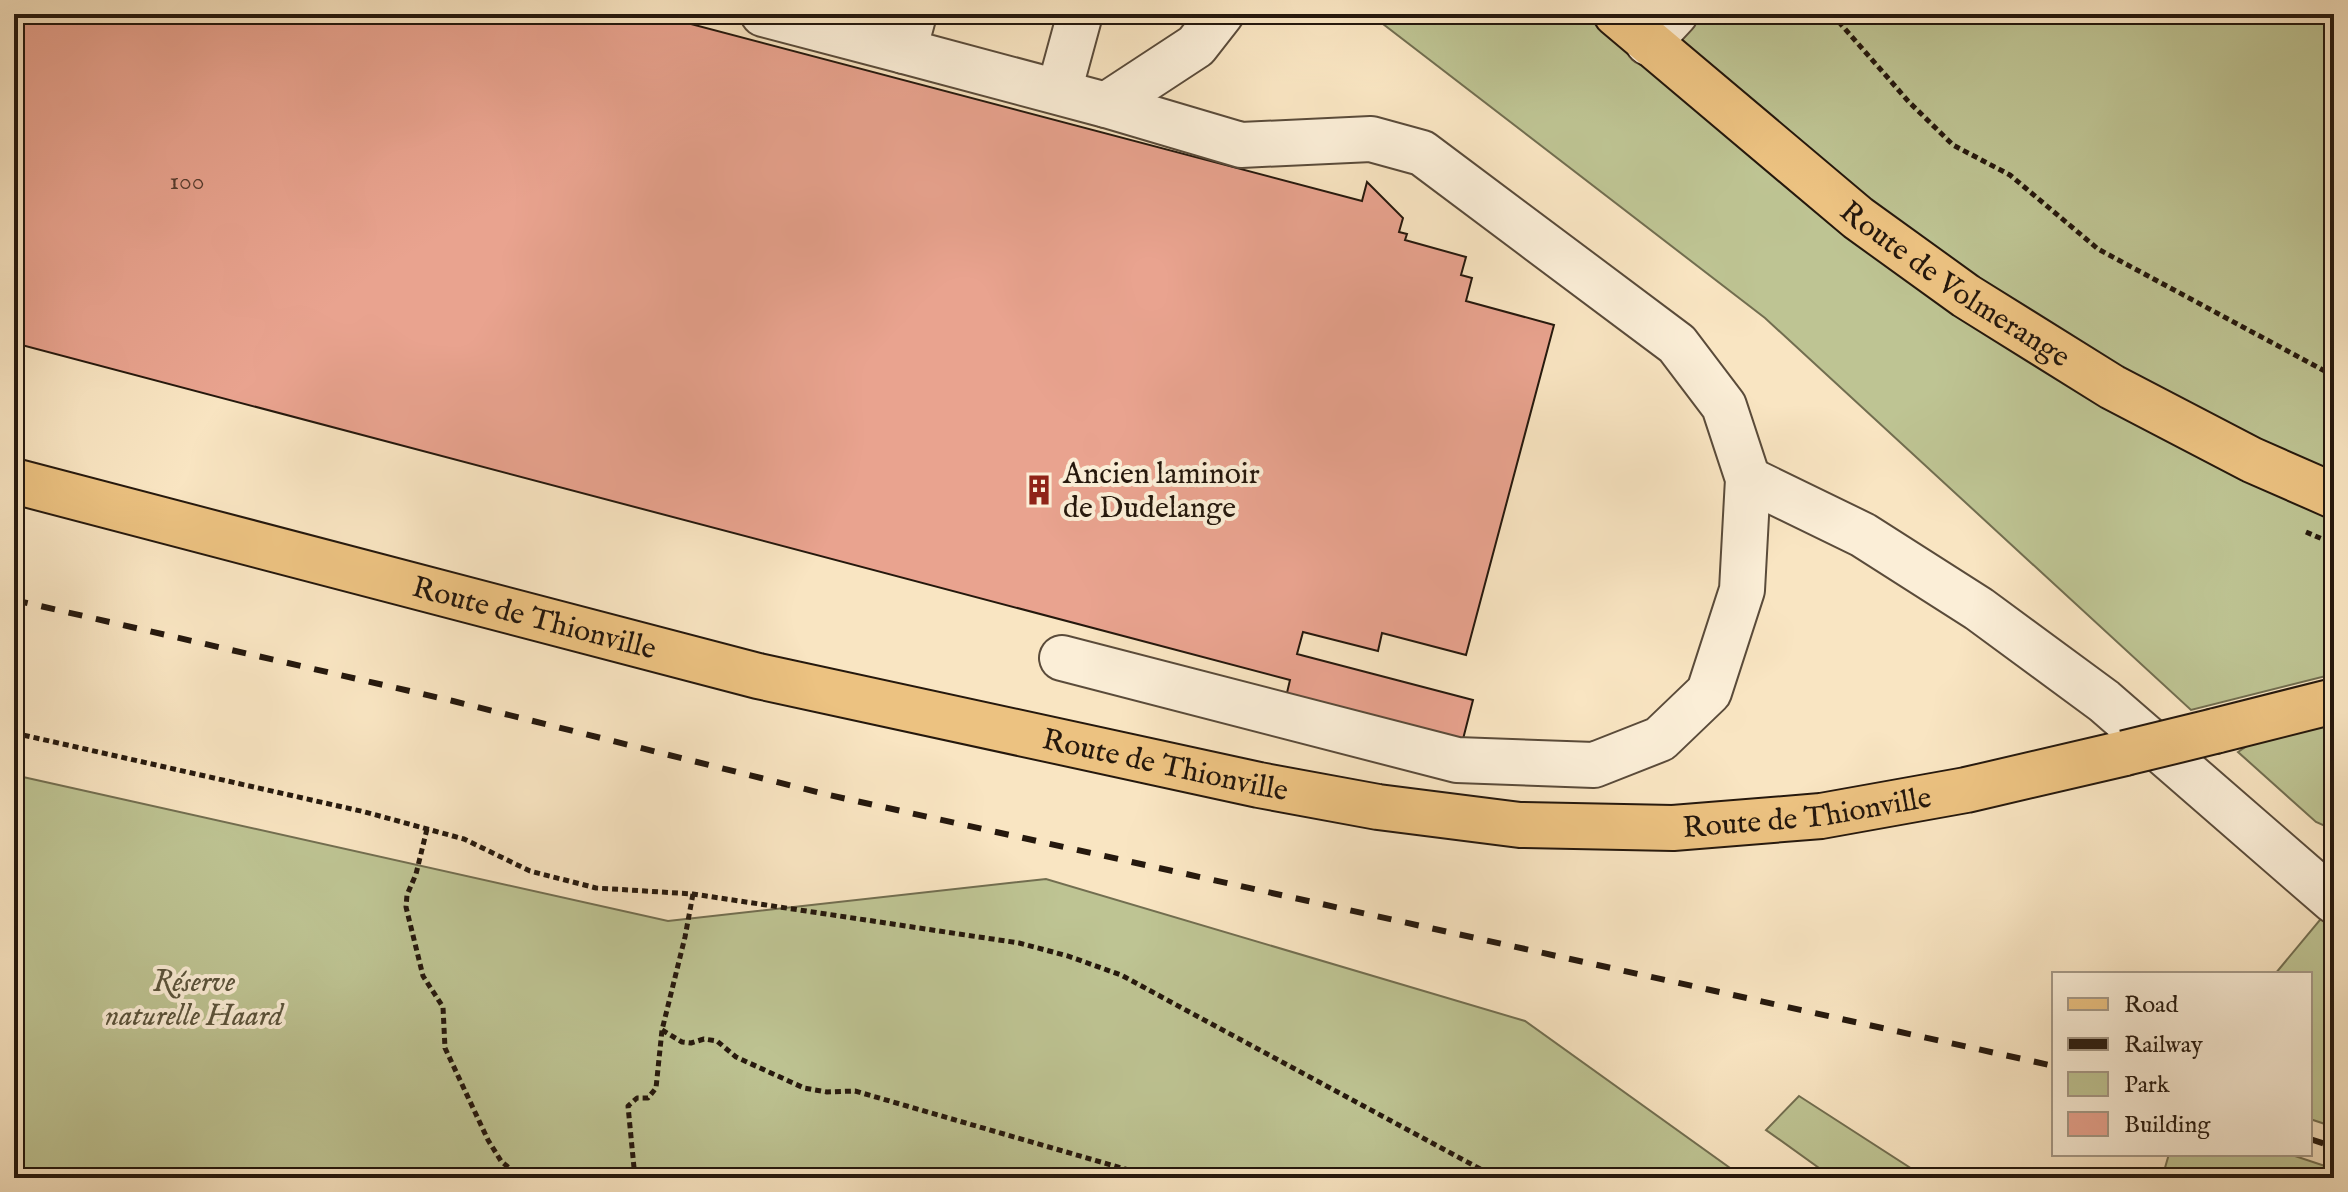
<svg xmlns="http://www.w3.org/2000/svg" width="2348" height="1192" viewBox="0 0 2348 1192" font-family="'IM FELL English',serif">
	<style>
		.green { fill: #bec493; stroke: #726e50; stroke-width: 2 }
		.building { fill: #e9a38f; stroke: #25180d; stroke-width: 2 }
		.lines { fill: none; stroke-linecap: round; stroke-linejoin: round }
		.minor-casing { stroke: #5a4b3a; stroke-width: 48 }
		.major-casing { stroke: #25180d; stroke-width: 48 }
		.path { stroke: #25180d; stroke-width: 5; stroke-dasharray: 6 4; stroke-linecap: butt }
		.minor { stroke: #fbeed7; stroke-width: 44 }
		.major { stroke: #ecc281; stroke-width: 44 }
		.rail { stroke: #25180d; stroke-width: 6; stroke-dasharray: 14 14; stroke-linecap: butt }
		.major-bridge-casing { stroke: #25180d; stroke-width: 48; stroke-linecap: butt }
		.major-bridge { stroke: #ecc281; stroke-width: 44 }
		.labels { text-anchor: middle; stroke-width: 8; stroke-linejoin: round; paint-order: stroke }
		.number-label { font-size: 26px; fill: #563b2e }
		.street-label { font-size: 30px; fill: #25180d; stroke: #fbeed7 }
		.poi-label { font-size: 30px; fill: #25180d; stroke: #fbeed7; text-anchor: start }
		.park-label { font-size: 30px; font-style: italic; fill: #5b543c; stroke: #fbeed7 }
	</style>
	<rect width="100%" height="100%" fill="#f9e5c2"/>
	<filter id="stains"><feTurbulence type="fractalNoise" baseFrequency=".0025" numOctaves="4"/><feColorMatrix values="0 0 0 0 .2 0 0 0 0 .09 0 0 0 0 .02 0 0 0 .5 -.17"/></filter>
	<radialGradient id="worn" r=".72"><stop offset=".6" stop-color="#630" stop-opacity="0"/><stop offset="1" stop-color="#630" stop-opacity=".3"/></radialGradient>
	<g class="green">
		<polygon points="1370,14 2334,14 2334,674 2191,710 1765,318"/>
		<polygon points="2334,723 2334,830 2316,822 2238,752 2250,744"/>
		<polygon points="14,775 668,921 1046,879 1525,1021 1744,1178 14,1178"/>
		<polygon points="2334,903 2334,1127 2310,1119 2310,974 2275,974"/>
		<polygon points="1799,1096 1926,1178 1833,1178 1766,1130"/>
		<polygon points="2169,1154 2289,1154 2334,1169 2334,1178 2162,1178"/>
	</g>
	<polygon class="building" points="14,14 653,14 1362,201 1367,182 1403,218 1399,232 1407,234 1405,240 1466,257 1461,275 1472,278 1466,301 1554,325 1466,655 1382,633 1378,651 1303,632 1297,654 1473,700 1462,743 1286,697 1290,680 14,343"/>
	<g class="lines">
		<g class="minor-casing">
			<g id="minor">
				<polyline points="763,14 904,51"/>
				<polyline points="914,14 904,51 1106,105 1196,46 1221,14"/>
				<polyline points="1648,43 1675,14"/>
				<polyline points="1059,91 1080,14"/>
				<polyline points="1748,479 1863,535 1979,609 2104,701 2334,901"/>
				<polyline points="1062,658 1457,760 1594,765 1660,739 1709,692 1742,590 1748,479 1724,406 1677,344 1422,153 1371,139 1241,145 1106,105"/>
			</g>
		</g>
		<g class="major-casing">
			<g id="major">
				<path id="s1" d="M1616 14 1858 218 1966 296 2112 387 2252 460 2334 496"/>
				<path id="s2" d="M14 481 758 676 1259 785 1378 807 1520 825 1673 828 1821 816 1966 790 2125 753"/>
				<polyline points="2215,731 2334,701"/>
			</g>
		</g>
		<g class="path">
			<polyline points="1832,14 1909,102 1953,145 2010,175 2098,249 2334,376"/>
			<polyline points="2306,532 2334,544"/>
			<polyline points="14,733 365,812 464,839 530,871 596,888 693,894 1019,943 1068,956 1121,975 1497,1178"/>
			<polyline points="427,829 416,874 407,895 406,907 423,976 443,1007 445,1048 488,1140 501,1161 521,1178"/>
			<polyline points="662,1030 682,1042 691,1043 704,1039 717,1041 736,1057 804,1088 827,1092 855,1091 1132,1171 1144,1178"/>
			<polyline points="635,1178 628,1106 637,1098 648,1098 656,1088 662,1030 685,937 693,894"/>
		</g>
		<use href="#minor" class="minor"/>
		<use href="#major" class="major"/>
		<g class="rail">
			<polyline points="14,600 453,701 829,795 2054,1066"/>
			<polyline points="2310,1139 2334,1147"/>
		</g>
		<g class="major-bridge-casing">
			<polyline id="major-bridge" points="2125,753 2215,731"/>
		</g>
		<use href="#major-bridge" class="major-bridge"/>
	</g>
	<defs>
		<g id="building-bare" transform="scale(2.4)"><path d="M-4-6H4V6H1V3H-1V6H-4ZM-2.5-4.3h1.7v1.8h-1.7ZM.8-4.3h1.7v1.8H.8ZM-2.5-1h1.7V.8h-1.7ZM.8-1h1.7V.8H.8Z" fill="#8f2418" stroke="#fbeed7" stroke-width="2.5" paint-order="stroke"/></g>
	</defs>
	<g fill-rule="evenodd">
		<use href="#building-bare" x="1039" y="490"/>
	</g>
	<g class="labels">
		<g class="number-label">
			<text x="187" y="189">100</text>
		</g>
		<g class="street-label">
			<text dy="10" stroke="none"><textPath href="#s1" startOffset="434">Route de Volmerange</textPath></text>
			<text dy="10" stroke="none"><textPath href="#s2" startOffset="538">Route de Thionville</textPath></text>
			<text dy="10" stroke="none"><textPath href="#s2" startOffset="1186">Route de Thionville</textPath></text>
			<text dy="10" stroke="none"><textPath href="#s2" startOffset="1834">Route de Thionville</textPath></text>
		</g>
		<g class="poi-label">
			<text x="1063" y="483">Ancien laminoir<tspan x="1063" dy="34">de Dudelange</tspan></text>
		</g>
		<g class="park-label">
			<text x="194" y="991">Réserve<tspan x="194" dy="34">naturelle Haard</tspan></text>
		</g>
	</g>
	<rect width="2348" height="1192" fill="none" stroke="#f9e5c2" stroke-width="48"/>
	<rect x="16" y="16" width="2316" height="1160" fill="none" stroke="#25180d" stroke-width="4"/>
	<rect x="24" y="24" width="2300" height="1144" fill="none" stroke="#25180d" stroke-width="2"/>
	<rect x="2052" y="972" width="260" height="184" fill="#fbeed7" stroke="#a59886" stroke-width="2"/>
	<rect x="2068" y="998" width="40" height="12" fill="#ecc281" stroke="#a59886" stroke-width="2"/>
	<text x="2124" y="1012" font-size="24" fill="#25180d">Road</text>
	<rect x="2068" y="1038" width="40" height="12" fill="#25180d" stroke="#a59886" stroke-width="2"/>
	<text x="2124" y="1052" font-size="24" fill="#25180d">Railway</text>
	<rect x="2068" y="1072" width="40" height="24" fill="#bec493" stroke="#a59886" stroke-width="2"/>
	<text x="2124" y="1092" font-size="24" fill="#25180d">Park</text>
	<rect x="2068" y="1112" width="40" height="24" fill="#e9a38f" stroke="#a59886" stroke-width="2"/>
	<text x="2124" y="1132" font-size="24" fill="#25180d">Building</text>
	<rect width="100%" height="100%" filter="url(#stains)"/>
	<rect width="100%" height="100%" fill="url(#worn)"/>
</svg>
